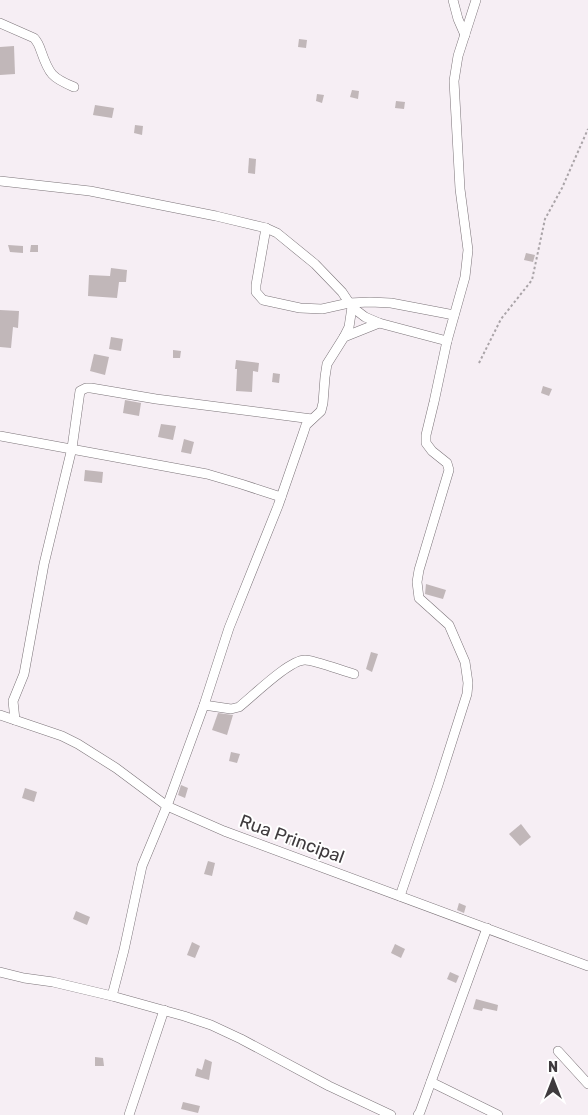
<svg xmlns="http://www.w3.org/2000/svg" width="588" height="1115" viewBox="0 0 588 1115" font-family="Rubik,sans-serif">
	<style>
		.building { fill: #c1b7b9 }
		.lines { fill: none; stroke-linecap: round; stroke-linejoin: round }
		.street-casing { stroke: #7c7479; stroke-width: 10 }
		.path { stroke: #aaa4a8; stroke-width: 2; stroke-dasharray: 2.5 2.5; stroke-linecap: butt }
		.street { stroke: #fff; stroke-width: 9 }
		.labels { text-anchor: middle; stroke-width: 4; stroke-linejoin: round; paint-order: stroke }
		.street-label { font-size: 18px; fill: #3f3b3e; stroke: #fff }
	</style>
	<rect width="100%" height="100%" fill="#f6eef4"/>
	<g class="building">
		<polygon points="299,39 307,40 306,48 298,47"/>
		<polygon points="14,46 15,74 0,75 0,47"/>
		<polygon points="352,90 359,91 358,99 350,97"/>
		<polygon points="317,94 324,95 322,103 316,101"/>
		<polygon points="396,101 405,102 404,109 395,108"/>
		<polygon points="95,105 114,108 112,118 93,115"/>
		<polygon points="135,125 143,126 142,135 134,133"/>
		<polygon points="249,158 256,159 255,174 248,173"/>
		<polygon points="8,245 23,246 23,253 10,252"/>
		<polygon points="31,245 38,245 38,252 30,252"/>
		<polygon points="526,253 535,255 533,262 524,260"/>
		<polygon points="111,268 127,270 126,282 119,282 117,298 88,296 89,275 110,276"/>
		<polygon points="0,310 19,311 18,328 13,327 11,348 0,347"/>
		<polygon points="111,337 123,339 121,351 109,349"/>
		<polygon points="173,350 181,351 180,358 173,358"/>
		<polygon points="94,354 109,357 105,375 90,371"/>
		<polygon points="236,360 259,363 258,372 253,371 252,392 236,391 237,369 235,369"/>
		<polygon points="273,373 280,374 279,383 272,382"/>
		<polygon points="543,386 552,389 549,396 541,393"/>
		<polygon points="125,400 141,403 139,416 123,413"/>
		<polygon points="161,424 176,426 173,440 158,437"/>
		<polygon points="184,439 194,442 191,454 181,452"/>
		<polygon points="85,470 103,472 102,483 84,481"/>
		<polygon points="426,584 446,590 443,599 425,594"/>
		<polygon points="371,652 378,654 372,672 366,669"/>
		<polygon points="218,713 233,715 227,735 212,730"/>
		<polygon points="231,752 240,754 237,763 229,761"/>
		<polygon points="181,785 188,788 185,798 178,795"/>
		<polygon points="25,788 37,792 34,802 22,798"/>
		<polygon points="521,824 531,837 520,846 509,834"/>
		<polygon points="290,836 306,841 303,850 287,844"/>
		<polygon points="208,861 215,863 212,876 204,874"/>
		<polygon points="459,903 466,906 464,913 457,910"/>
		<polygon points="76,911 90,917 87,925 73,919"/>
		<polygon points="192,942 200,946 195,958 187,955"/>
		<polygon points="395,944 405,949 401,958 391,953"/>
		<polygon points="450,972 459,976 456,983 447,979"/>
		<polygon points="476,999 498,1005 497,1011 483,1008 482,1011 473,1009"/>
		<polygon points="95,1057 103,1058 104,1066 95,1066"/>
		<polygon points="205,1059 212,1062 209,1080 195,1076 197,1068 202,1070"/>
		<polygon points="183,1102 200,1106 198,1113 181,1109"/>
	</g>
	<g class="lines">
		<g class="street-casing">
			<g id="street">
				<polyline points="453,0 458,19 465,35"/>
				<path d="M0 23 34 38C38 42 39 45 41 51 49 74 52 78 74 87"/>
				<polyline points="0,181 90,191 216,216 266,228 277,233 315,264 342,292 352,307 365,317 379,323 447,341"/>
				<polyline points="266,228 256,285 256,292 263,300 300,308 322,309 349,303 370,302 391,303 454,315"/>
				<polyline points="344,337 379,323"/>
				<polyline points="0,436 207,474 241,484 281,497"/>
				<path d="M204 705 231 709 239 707C253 696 289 660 305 660 314 660 343 671 354 674"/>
				<polyline points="0,715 62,736 78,744 116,768 167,806 224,831 588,966"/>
				<polyline points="15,720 13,701 24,674 44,564 72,448 80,391 86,388 91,388 156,399 312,419"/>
				<polyline points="400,896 438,785 467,694 468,683 465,662 449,625 419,598 417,582 419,570 449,470 447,463 432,451 426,443 426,435 434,402 447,341 465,277 468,250 460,189 454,81 458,56 476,0"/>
				<polyline points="0,972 24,978 53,982 112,996 184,1016 211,1025 241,1039 329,1086 391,1115"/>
				<polyline points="112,996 124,950 142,866 167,806 204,705 229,628 278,506 303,434 306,425 321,411 323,403 325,377 327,364 344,337 349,327 352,307"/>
				<polyline points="558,1051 588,1084"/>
				<polyline points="431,1082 498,1115"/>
				<polyline points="129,1115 164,1010"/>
				<polyline points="418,1115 420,1112 487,928"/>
			</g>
		</g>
		<polyline class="path" points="479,363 501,319 532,280 545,219 562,188 588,129"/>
		<use href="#street" class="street"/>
	</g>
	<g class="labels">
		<g class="street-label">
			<text transform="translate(292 839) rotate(20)" y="6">Rua Principal</text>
		</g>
	</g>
	<g transform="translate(553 1080)" stroke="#ffffff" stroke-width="4" paint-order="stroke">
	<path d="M0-4L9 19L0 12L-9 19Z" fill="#3f3b3e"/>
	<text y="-8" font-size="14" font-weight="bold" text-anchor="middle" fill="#3f3b3e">N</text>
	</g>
</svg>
